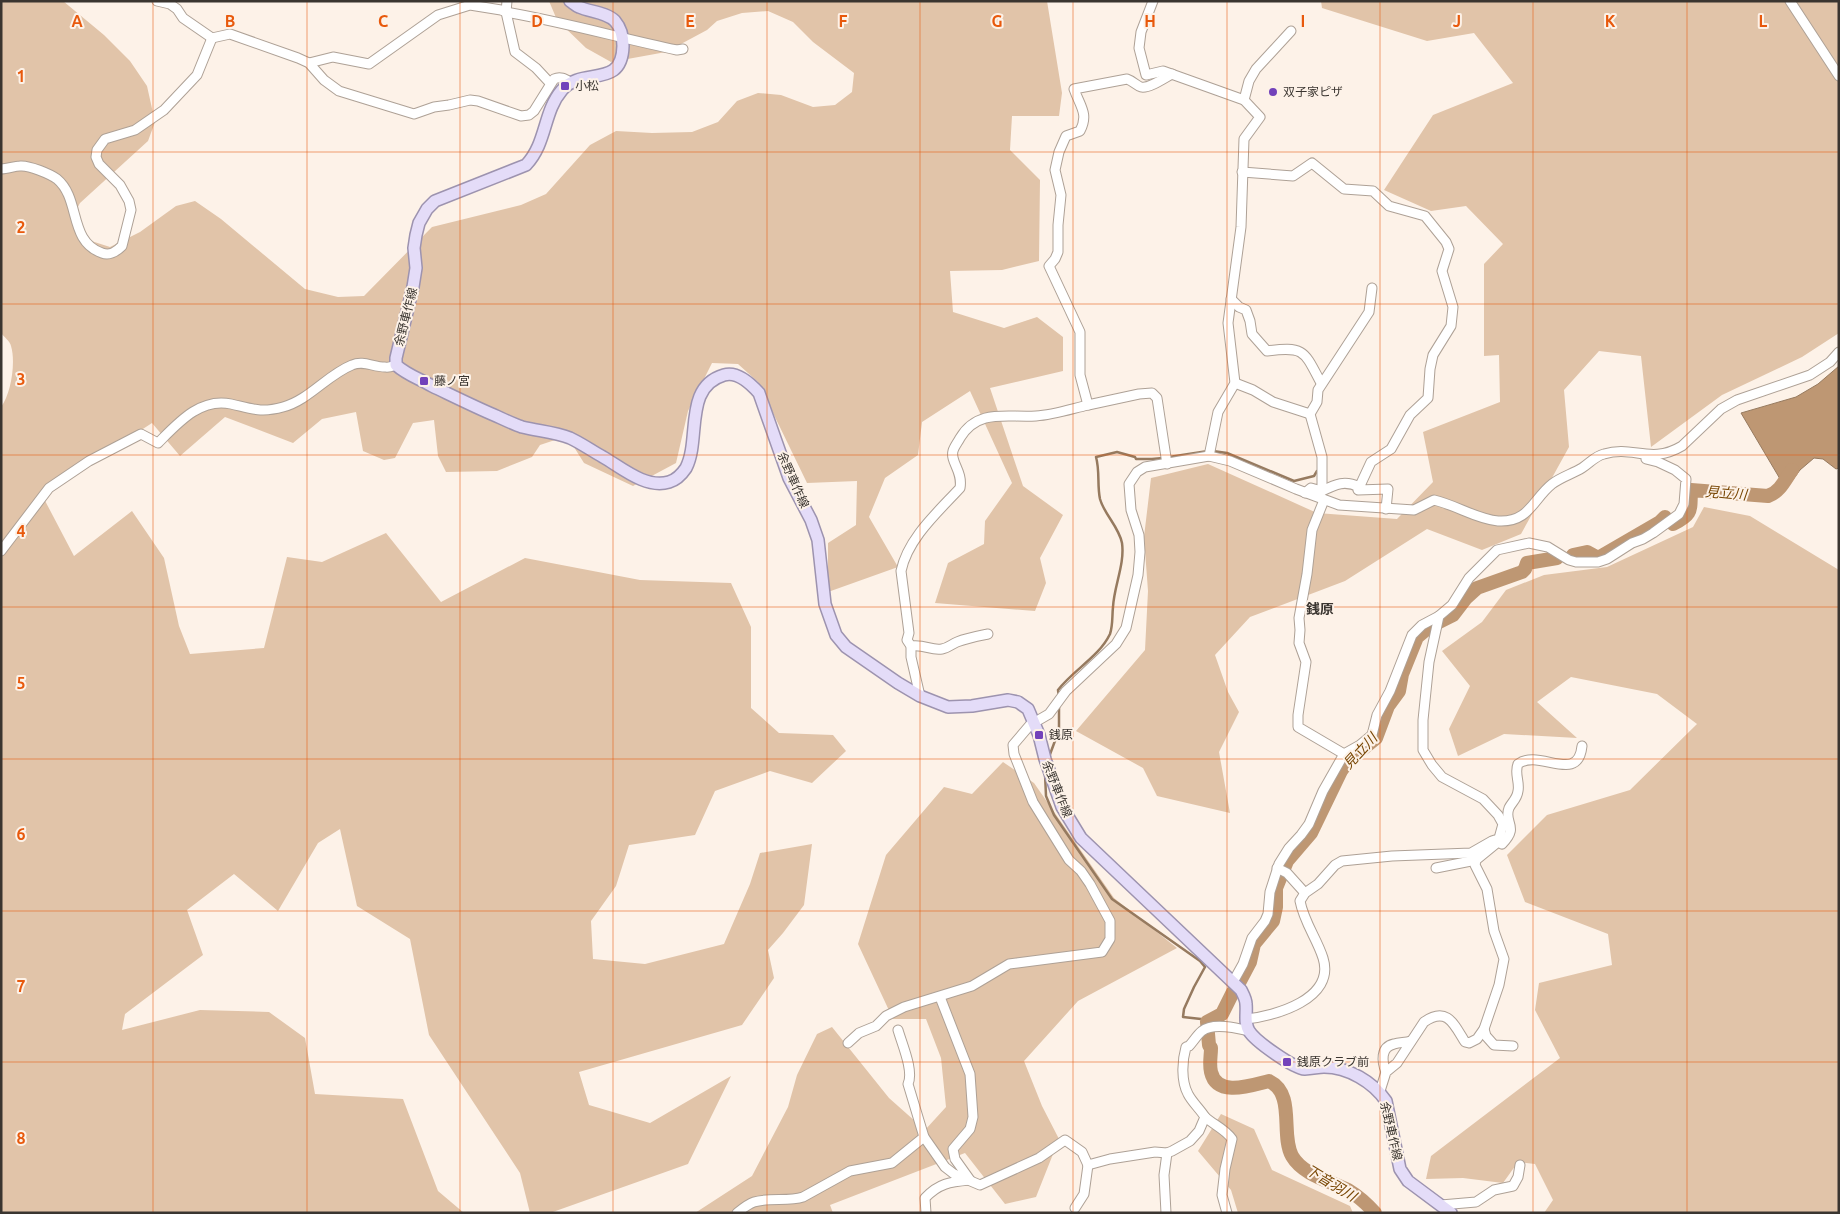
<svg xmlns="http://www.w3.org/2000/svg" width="1840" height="1214" viewBox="0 0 1840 1214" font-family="Ubuntu,'Noto Sans JP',sans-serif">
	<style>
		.green { fill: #e1c4a9 }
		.water { fill: #be9773; stroke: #967a5f }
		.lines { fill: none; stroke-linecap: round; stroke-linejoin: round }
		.stream { stroke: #967a5f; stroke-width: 2.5 }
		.river { stroke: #be9773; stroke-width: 14 }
		.minor-casing { stroke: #aea196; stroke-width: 11 }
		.major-casing { stroke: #9d93af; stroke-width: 14 }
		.minor { stroke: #fff; stroke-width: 9 }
		.major { stroke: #e4dcf8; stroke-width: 11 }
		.grid { fill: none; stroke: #e8590c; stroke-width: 1; stroke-opacity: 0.55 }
		.poi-dot { fill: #7242ba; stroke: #fdf2e8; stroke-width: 2 }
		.labels { text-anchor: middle; stroke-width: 4; stroke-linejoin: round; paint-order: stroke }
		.poi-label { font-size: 12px; fill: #3a3530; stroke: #fdf2e8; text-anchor: start }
		.street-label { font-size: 12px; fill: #3a3530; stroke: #fdf2e8 }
		.water-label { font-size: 14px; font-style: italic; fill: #784603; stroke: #fdf2e8 }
		.neighbourhood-label { font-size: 14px; font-weight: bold; fill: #3a3530; stroke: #fdf2e8 }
		.grid-label { font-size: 16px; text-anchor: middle; font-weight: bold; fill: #e8590c; stroke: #fdf2e8; stroke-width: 4; stroke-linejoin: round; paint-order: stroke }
	</style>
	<rect width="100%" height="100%" fill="#fdf2e8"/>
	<g class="green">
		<path d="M1 1H63L104 35 130 61 147 86 155 122 148 141 80 203 72 218 82 238 110 247 140 232 176 206 195 201 221 219 305 289 338 297 364 296 432 227 521 205 546 194 590 145 616 131 652 133 692 132 718 122 737 101 758 93 781 95 813 107 835 105 852 92 854 73 813 42 793 22 768 11 742 13 717 21 707 30 666 52 611 62 586 48 557 20 549 1H1047L1062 93 1059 116H1012L1010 150 1040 180 1039 261 1002 270 950 271 953 312 1004 328 1037 317 1063 337V371L990 388 1023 486 1063 515 1040 558 1046 583 1035 611 935 603 948 563 984 544 985 521 1012 483 970 391 922 422 918 455 885 478 869 517 898 567 828 592V543L856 525 857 481 807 483 758 382 738 364 712 363 688 411 676 463 633 486 584 463 567 436 540 445 532 457 497 471 446 472 438 456 434 420 413 423 395 458 384 460 363 451 356 412 322 419 293 443 225 417 180 456 152 423 42 495 74 556 132 511 164 558 179 626 190 654 264 648 287 557 322 562 386 533 441 602 525 558 640 580 731 583 751 627V708L779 733 833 735 846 751 812 783 770 771 715 791 695 835 629 845 616 886 591 921 593 959 645 964 724 944 750 884 760 853 812 844 804 905 783 933 768 950 774 978 742 1025 579 1072 589 1105 650 1123 731 1076 688 1164 550 1213H530L520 1173 429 1035 410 939 357 906 340 829 318 843 278 911 234 874 187 910 203 955 125 1014 122 1030 200 1010 269 1012 305 1038 315 1094 403 1099 438 1191 464 1213H1V407C11 394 16 362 11 346 10 341 4 337 1 333Z"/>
		<polygon points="1321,1 1839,1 1839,333 1802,357 1722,395 1651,447 1641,356 1599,351 1564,390 1569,447 1521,534 1482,550 1427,529 1345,581 1250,617 1215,655 1228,692 1239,712 1219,752 1230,813 1157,796 1143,768 1076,731 1145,650 1148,591 1144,537 1151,478 1208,464 1317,513 1397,519 1433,482 1423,432 1500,402 1499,355 1484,356 1484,264 1503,244 1466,206 1431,211 1384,190 1433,115 1513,83 1474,33 1427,41 1322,8"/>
		<polygon points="1704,507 1750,516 1839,570 1839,1213 1544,1213 1553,1200 1535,1164 1518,1162 1503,1183 1463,1178 1426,1179 1431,1156 1560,1058 1535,1010 1539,983 1612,965 1608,934 1525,902 1507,855 1547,815 1630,790 1697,724 1657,694 1571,677 1537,702 1577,738 1504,734 1458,756 1449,729 1470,686 1442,651 1482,622 1506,590 1544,575 1607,567 1693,527"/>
		<polygon points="1003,762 1034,783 1114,898 1177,948 1078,1001 1024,1061 1042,1106 1059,1139 1036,1197 1005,1204 965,1153 830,1205 833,1213 695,1213 752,1176 788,1107 797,1075 817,1034 832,1027 889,1098 925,1130 946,1107 941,1058 926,1019 893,1019 858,944 886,855 944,787 972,794"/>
		<polygon points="1221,1114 1254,1129 1272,1170 1350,1206 1353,1213 1238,1213 1231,1190 1198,1151"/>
	</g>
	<polygon class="water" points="1839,366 1839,468 1836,469 1823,459 1814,458 1800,470 1786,489 1741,413 1796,397 1818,384"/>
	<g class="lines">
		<g class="stream">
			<polyline points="1213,451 1227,453 1294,481 1314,476 1317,471"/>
			<polyline points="1169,457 1208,451"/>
			<path d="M1059 697 1058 690C1073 670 1099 657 1110 634 1113 625 1112 616 1113 607 1114 586 1125 564 1122 543 1119 527 1104 514 1100 499 1097 485 1100 471 1096 457L1117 452 1135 457 1136 459H1152L1163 458"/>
			<polyline points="1049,757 1059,730 1059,705"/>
			<polyline points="1045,774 1046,796 1054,815 1112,899 1183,949 1200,961 1205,967 1194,987 1184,1009 1183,1017 1201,1019 1207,1022"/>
		</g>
		<g class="river">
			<path d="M1673 524C1693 514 1690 511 1691 490L1768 496C1780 492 1785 480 1792 470"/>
			<polyline points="1573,555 1587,552 1598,558 1660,522 1665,517"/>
			<polyline points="1240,981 1250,962 1254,944 1273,921 1276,907 1276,888 1287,861 1311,833 1341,771 1349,760 1376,738 1388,706 1399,691 1402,674 1417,637 1429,627 1453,615 1466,598 1477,588 1522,572 1525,569 1527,563 1557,558"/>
			<path d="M1233 992 1222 1014 1207 1022 1209 1045 1211 1048C1211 1056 1209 1064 1211 1072 1217 1098 1252 1085 1269 1081 1296 1094 1280 1134 1292 1156 1303 1175 1330 1181 1348 1190 1358 1196 1367 1204 1375 1213"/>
		</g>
		<g class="minor-casing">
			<g id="minor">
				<path d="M157 1 170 4 177 9 183 18 212 38 230 34 298 58 309 63 324 80 339 91 414 114 434 107 449 105 470 100 478 101 521 116 529 115 534 111 554 79C561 76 565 79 572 83"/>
				<polyline points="507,1 506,12 515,52 536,68 550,83"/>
				<polyline points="1153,1 1141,32 1139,48 1146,75 1163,71 1244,100 1260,117 1244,139 1241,227 1228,323 1235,383 1218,412 1209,456"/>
				<polyline points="1790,1 1839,76"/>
				<path d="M309 63 333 57 369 64 438 15 470 5 501 10 506 12C564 22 620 38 677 50L683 49"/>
				<polyline points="1244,100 1249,81 1256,69 1291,31"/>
				<path d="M1 169C8 169 14 166 20 166 29 165 50 174 57 179 81 199 68 241 102 253 110 256 116 252 122 246L131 210 129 201 120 185 99 164 96 157 97 150 105 139 135 130 164 110 197 75 212 38"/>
				<polyline points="1242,172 1293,176 1312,163 1344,189 1373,191 1389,206 1425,216 1446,242 1449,249 1442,271 1453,307 1451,326 1433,355 1430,369 1428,398 1410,415 1391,449 1371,462 1358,490 1388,489 1386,509"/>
				<path d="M1231 299 1239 307 1246 310 1250 321 1252 334 1267 351C1305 346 1304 351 1321 383"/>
				<polyline points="1235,383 1253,390 1273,402 1310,414"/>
				<path d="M1167 464 1157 398 1152 393 1139 394 1088 405 1080 375V332L1049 266 1055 259 1058 252V225L1061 195 1055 170 1059 152 1066 136 1080 131C1089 114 1080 106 1074 89L1127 79C1133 81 1137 86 1141 87 1149 89 1166 77 1172 74"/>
				<path d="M1322 491C1336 484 1345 480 1359 487"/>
				<polyline points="1305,493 1311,488 1322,491 1322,457 1310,414 1317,402 1318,390 1369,312 1372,288"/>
				<polyline points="1324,500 1312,530 1307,574 1299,618 1300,630 1299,643 1306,662 1298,715 1298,727 1344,754"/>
				<path d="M1 551 49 488 89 461 141 434 158 443C177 424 200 397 231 404 253 409 261 413 283 407 309 400 327 375 352 365 363 360 373 367 385 367 389 368 393 366 396 365"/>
				<path d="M911 646C925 644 931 651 942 649 948 648 952 644 957 642 967 638 978 636 988 634"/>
				<path d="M920 696 911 657V646L907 640 909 633 901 571C908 538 938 512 960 488 963 471 950 462 953 451 954 447 958 442 960 438 978 408 1007 418 1036 416 1053 415 1071 409 1088 405"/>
				<polyline points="1277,868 1287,873 1305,893"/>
				<polyline points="1436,868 1476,860"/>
				<polyline points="1233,982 1243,964 1252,938 1265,921 1268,914 1270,892 1279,864 1289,848 1301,835 1309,824 1323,791 1344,754 1360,745 1372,735 1377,715 1390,691 1412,635 1422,625 1439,616"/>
				<path d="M1246 1019C1275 1016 1336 999 1323 958 1317 939 1304 922 1300 901L1305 893 1318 884 1335 865 1342 861 1392 856 1471 853 1492 841 1495 840 1502 844C1520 826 1503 823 1509 808 1512 802 1517 799 1518 791 1520 782 1514 773 1518 764 1539 748 1578 785 1582 746"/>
				<polyline points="1484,1029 1486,1036 1494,1045 1513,1046"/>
				<path d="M898 1030C902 1044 914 1071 908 1084L924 1137 945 1167 954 1174 980 1185 1039 1158 1065 1140 1082 1152 1088 1165 1110 1159 1155 1152 1167 1153 1172 1151 1190 1141 1199 1131 1205 1117C1200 1109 1192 1102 1188 1094 1181 1081 1182 1061 1186 1047L1189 1046C1193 1042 1197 1035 1202 1031 1213 1022 1237 1028 1249 1031"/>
				<path d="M848 1043 859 1033 876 1026 886 1016 904 1007 972 986 1009 964 1102 952 1110 939V921L1090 884 1081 871 1069 860 1033 802 1014 754 1013 745 1030 725 1049 714 1066 691 1116 644 1126 628 1138 575 1140 552 1139 535 1131 510 1129 484 1137 472 1145 467 1209 456 1230 461 1296 489 1339 505 1414 510 1434 500C1456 505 1476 519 1498 521 1529 523 1533 499 1552 484 1561 477 1572 474 1582 468 1590 463 1595 456 1604 454 1634 445 1650 465 1682 446L1721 409 1737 400 1810 375 1830 362 1839 352"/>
				<path d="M1386 1072C1382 1062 1380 1047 1394 1044 1400 1042 1405 1043 1411 1041"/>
				<path d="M1380 1091 1386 1072 1397 1063 1424 1022C1447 1006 1454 1024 1465 1042L1469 1043 1477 1039 1484 1029 1499 985 1504 959 1494 931 1487 889 1475 865 1476 860 1498 842 1503 824 1498 815 1483 799 1442 777 1432 765 1423 750V720L1429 662 1439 616 1452 605 1469 578 1497 550 1529 543 1548 547 1569 560 1576 562H1598L1607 559 1632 543 1643 539 1653 533 1679 514 1684 504 1686 479 1675 470 1658 462 1646 459"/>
				<path d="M1205 1117C1214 1125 1225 1129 1232 1139L1225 1169 1222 1195 1227 1213"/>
				<polyline points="1441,1205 1476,1202 1494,1190 1513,1186 1518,1177 1520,1165"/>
				<polyline points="1075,1208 1084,1194 1088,1165"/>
				<path d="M737 1213C742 1209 748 1204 754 1202 770 1197 788 1202 803 1197L850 1171 892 1163 924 1137"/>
				<path d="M926 1213 925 1198C939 1183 950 1182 970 1180L955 1159 953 1149 970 1129 973 1117 970 1074 940 997"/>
				<polyline points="1166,1213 1164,1175 1167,1153"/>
			</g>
		</g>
		<g class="major-casing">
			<path id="major" d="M570 1C573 3 576 6 579 7 590 12 606 12 615 21 621 28 623 36 623 46 622 90 582 66 562 90 543 112 547 143 526 165L435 201 427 209 419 223 416 235 414 248 416 268 413 287 396 358V365C407 375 420 379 432 386 453 396 473 406 494 415 503 419 513 424 522 427 538 431 555 432 570 438 581 443 592 451 603 457 622 468 646 489 669 482 676 480 682 474 686 468 701 439 683 387 724 375 737 371 751 384 759 393L789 478 811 520 818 540 825 604 836 635 846 647 898 683 920 696 948 707 972 706 1008 700 1018 702 1028 709 1039 735 1045 759 1062 807 1081 838 1241 990C1243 994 1246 999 1246 1004 1247 1013 1244 1023 1249 1031 1255 1041 1293 1068 1305 1069 1312 1069 1318 1067 1324 1067 1348 1067 1373 1082 1386 1101L1400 1169 1408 1181 1451 1213"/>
		</g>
		<use href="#minor" class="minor"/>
		<use href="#major" class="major"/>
	</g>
	<path class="grid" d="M153 1V1213M307 1V1213M460 1V1213M613 1V1213M767 1V1213M920 1V1213M1073 1V1213M1227 1V1213M1380 1V1213M1533 1V1213M1687 1V1213M1 152H1839M1 304H1839M1 455H1839M1 607H1839M1 759H1839M1 911H1839M1 1062H1839"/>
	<g class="poi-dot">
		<rect x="560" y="81" width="10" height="10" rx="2.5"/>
		<circle cx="1273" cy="92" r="5"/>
		<rect x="419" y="376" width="10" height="10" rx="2.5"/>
		<rect x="1034" y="730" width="10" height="10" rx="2.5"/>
		<rect x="1282" y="1057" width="10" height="10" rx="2.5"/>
	</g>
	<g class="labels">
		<g class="poi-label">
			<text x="575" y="90">小松</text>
			<text x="1283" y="96">双子家ピザ</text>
			<text x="434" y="385">藤ノ宮</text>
			<text x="1049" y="739">銭原</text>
			<text x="1297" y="1066">銭原クラブ前</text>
		</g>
		<g class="street-label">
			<text transform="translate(406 317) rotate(-76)" y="4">余野車作線</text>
			<text transform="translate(793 480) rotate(66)" y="4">余野車作線</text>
			<text transform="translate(1057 789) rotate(68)" y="4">余野車作線</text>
			<text transform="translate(1391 1131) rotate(77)" y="4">余野車作線</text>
		</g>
		<g class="water-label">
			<text transform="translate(1726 493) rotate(5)" y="5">見立川</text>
			<text transform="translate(1360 751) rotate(-47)" y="5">見立川</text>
			<text transform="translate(1331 1183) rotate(31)" y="5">下音羽川</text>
		</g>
		<g class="neighbourhood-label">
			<text x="1320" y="614">銭原</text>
		</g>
	</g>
	<g class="grid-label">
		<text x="77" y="27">A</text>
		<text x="230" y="27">B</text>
		<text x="383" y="27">C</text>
		<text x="537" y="27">D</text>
		<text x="690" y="27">E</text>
		<text x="843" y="27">F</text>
		<text x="997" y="27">G</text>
		<text x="1150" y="27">H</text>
		<text x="1303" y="27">I</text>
		<text x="1457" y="27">J</text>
		<text x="1610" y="27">K</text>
		<text x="1763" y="27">L</text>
		<text x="21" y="82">1</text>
		<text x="21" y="233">2</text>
		<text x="21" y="385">3</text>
		<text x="21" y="537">4</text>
		<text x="21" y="689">5</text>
		<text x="21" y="840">6</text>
		<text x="21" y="992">7</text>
		<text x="21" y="1144">8</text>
	</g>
	<rect width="1840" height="1214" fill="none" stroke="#3a3530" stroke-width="5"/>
</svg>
